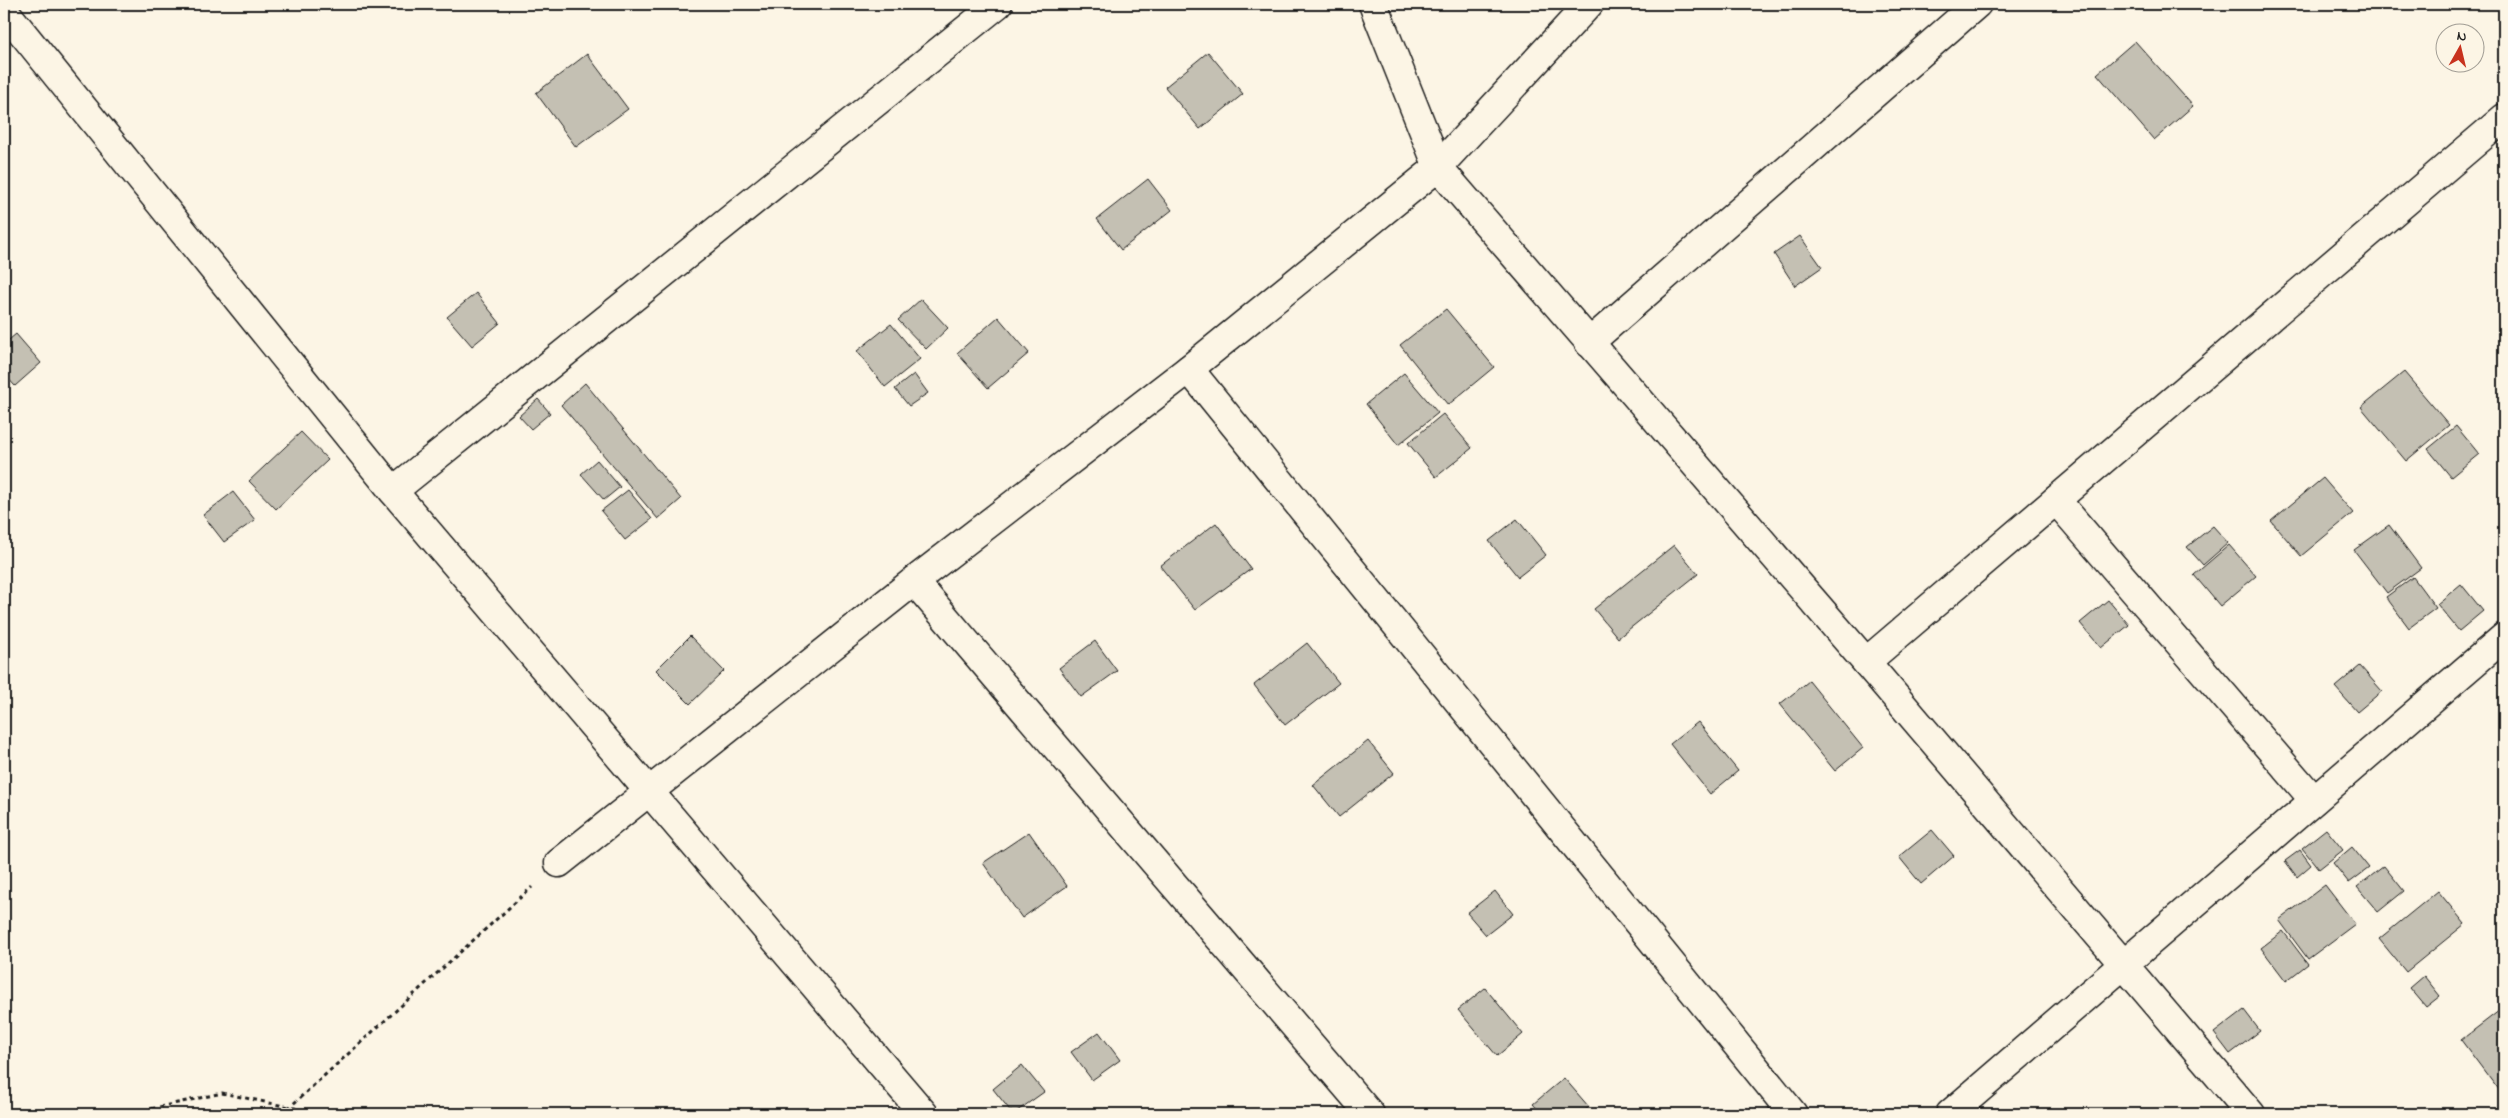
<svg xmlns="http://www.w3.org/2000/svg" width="2508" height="1118" viewBox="0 0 2508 1118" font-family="'Indie Flower',sans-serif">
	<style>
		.building { fill: #c4c0b3; stroke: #1c1c1c }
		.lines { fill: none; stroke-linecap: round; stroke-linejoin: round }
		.minor-casing { stroke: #1c1c1c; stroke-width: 31 }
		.path { stroke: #1c1c1c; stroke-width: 3; stroke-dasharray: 4 4; stroke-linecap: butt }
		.minor { stroke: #fcf5e5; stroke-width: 28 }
	</style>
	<rect width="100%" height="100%" fill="#fcf5e5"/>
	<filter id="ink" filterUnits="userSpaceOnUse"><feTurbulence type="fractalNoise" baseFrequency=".02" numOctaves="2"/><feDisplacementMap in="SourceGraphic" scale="10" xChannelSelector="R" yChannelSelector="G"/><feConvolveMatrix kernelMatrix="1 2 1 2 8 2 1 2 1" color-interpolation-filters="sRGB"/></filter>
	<g filter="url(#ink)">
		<g class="building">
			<polygon points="2135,41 2193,106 2154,140 2097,74"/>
			<polygon points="1208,52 1243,94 1200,129 1165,87"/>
			<polygon points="587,54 628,109 576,147 536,93"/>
			<polygon points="1148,179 1172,210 1121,250 1097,219"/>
			<polygon points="1800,236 1822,267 1795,286 1774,254"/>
			<polygon points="476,293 500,323 472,346 447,317"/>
			<polygon points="921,299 948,328 926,349 898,320"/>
			<polygon points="1446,309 1494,367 1448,405 1400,345"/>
			<polygon points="998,317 1029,353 988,388 957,353"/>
			<polygon points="891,324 920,359 885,387 857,351"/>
			<polygon points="16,334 41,363 15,386 4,374 4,344"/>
			<polygon points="2404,372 2449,425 2406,461 2361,407"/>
			<polygon points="1404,373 1438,413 1398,445 1366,404"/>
			<polygon points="914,374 928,393 909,406 895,389"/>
			<polygon points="585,383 681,499 658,519 561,405"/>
			<polygon points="538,399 550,413 531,429 519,416"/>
			<polygon points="1443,414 1472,448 1436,477 1408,443"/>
			<polygon points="2456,426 2479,454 2451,477 2428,449"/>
			<polygon points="301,432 328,460 276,509 249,481"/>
			<polygon points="597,460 620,487 604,500 581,474"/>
			<polygon points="2323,478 2353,513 2301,556 2271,521"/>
			<polygon points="628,490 652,519 625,540 601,511"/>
			<polygon points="233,492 255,520 224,542 203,515"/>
			<polygon points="1517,519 1546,555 1518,577 1489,541"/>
			<polygon points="1216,523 1251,569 1195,610 1160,566"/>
			<polygon points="2389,525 2421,568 2387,593 2354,550"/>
			<polygon points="2213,526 2228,543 2203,565 2187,547"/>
			<polygon points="1674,545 1698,574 1618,638 1594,609"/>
			<polygon points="2229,545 2256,576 2220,606 2194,575"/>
			<polygon points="2413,577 2436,608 2409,628 2386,597"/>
			<polygon points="2461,584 2483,611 2459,631 2437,604"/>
			<polygon points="2108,600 2129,625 2101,648 2080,623"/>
			<polygon points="690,636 724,671 690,704 656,670"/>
			<polygon points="1095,641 1117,671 1081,697 1059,668"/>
			<polygon points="1307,643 1339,683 1285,725 1254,685"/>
			<polygon points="2360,666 2382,691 2357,712 2335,687"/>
			<polygon points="1809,681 1863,748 1835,771 1780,704"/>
			<polygon points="1698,722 1738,771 1710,794 1670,744"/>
			<polygon points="1368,741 1394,773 1339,817 1313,785"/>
			<polygon points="2326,829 2343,850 2319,869 2302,848"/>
			<polygon points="1932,830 1954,856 1921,884 1899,857"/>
			<polygon points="1029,832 1067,886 1022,918 983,863"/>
			<polygon points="2352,847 2369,868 2349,883 2333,863"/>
			<polygon points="2300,850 2311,865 2297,877 2285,861"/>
			<polygon points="2384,866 2404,891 2378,912 2357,887"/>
			<polygon points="2325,885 2355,924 2308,959 2279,920"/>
			<polygon points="1495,891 1513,914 1486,935 1467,913"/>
			<polygon points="2438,891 2465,924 2406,972 2379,939"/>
			<polygon points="2283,931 2308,964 2286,981 2261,948"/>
			<polygon points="2424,976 2440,996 2426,1007 2410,988"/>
			<polygon points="1485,988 1523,1034 1497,1056 1458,1010"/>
			<polygon points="2504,1007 2504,1089 2500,1092 2461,1040"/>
			<polygon points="2244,1010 2260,1031 2230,1054 2214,1033"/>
			<polygon points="1099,1032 1120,1060 1092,1080 1071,1052"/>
			<polygon points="1022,1065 1044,1092 1013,1114 993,1089"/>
			<polygon points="1564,1078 1589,1107 1580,1114 1542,1114 1533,1104"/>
		</g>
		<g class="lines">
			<g class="minor-casing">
				<g id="minor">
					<polyline points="1373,4 1438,167 1866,662 2251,1114"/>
					<polyline points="4,10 393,491 924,1114"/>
					<polyline points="1589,343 1977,4"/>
					<polyline points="1189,369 1793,1114"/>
					<polyline points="393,491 998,4"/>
					<polyline points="2056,500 2314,800"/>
					<polyline points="914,581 1370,1114"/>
					<polyline points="1866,662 2504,118"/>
					<polyline points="559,863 914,581 1189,369 1438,167 1589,4"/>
					<polyline points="1950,1114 2504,637"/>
				</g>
			</g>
			<g class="path">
				<polyline points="128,1114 222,1093 322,1114"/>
				<polyline points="282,1114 532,887"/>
			</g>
			<use href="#minor" class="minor"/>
		</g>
	</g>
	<rect width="2508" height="1118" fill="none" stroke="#fcf5e5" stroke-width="20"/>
	<rect x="10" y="10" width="2488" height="1098" fill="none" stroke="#1c1c1c" stroke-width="2" filter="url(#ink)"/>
	<g transform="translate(2460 48) rotate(8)"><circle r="24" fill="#fcf5e5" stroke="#a29e95"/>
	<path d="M0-4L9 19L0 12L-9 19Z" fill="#c8321e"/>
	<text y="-8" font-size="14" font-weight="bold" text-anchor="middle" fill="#1c1c1c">N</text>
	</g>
</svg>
